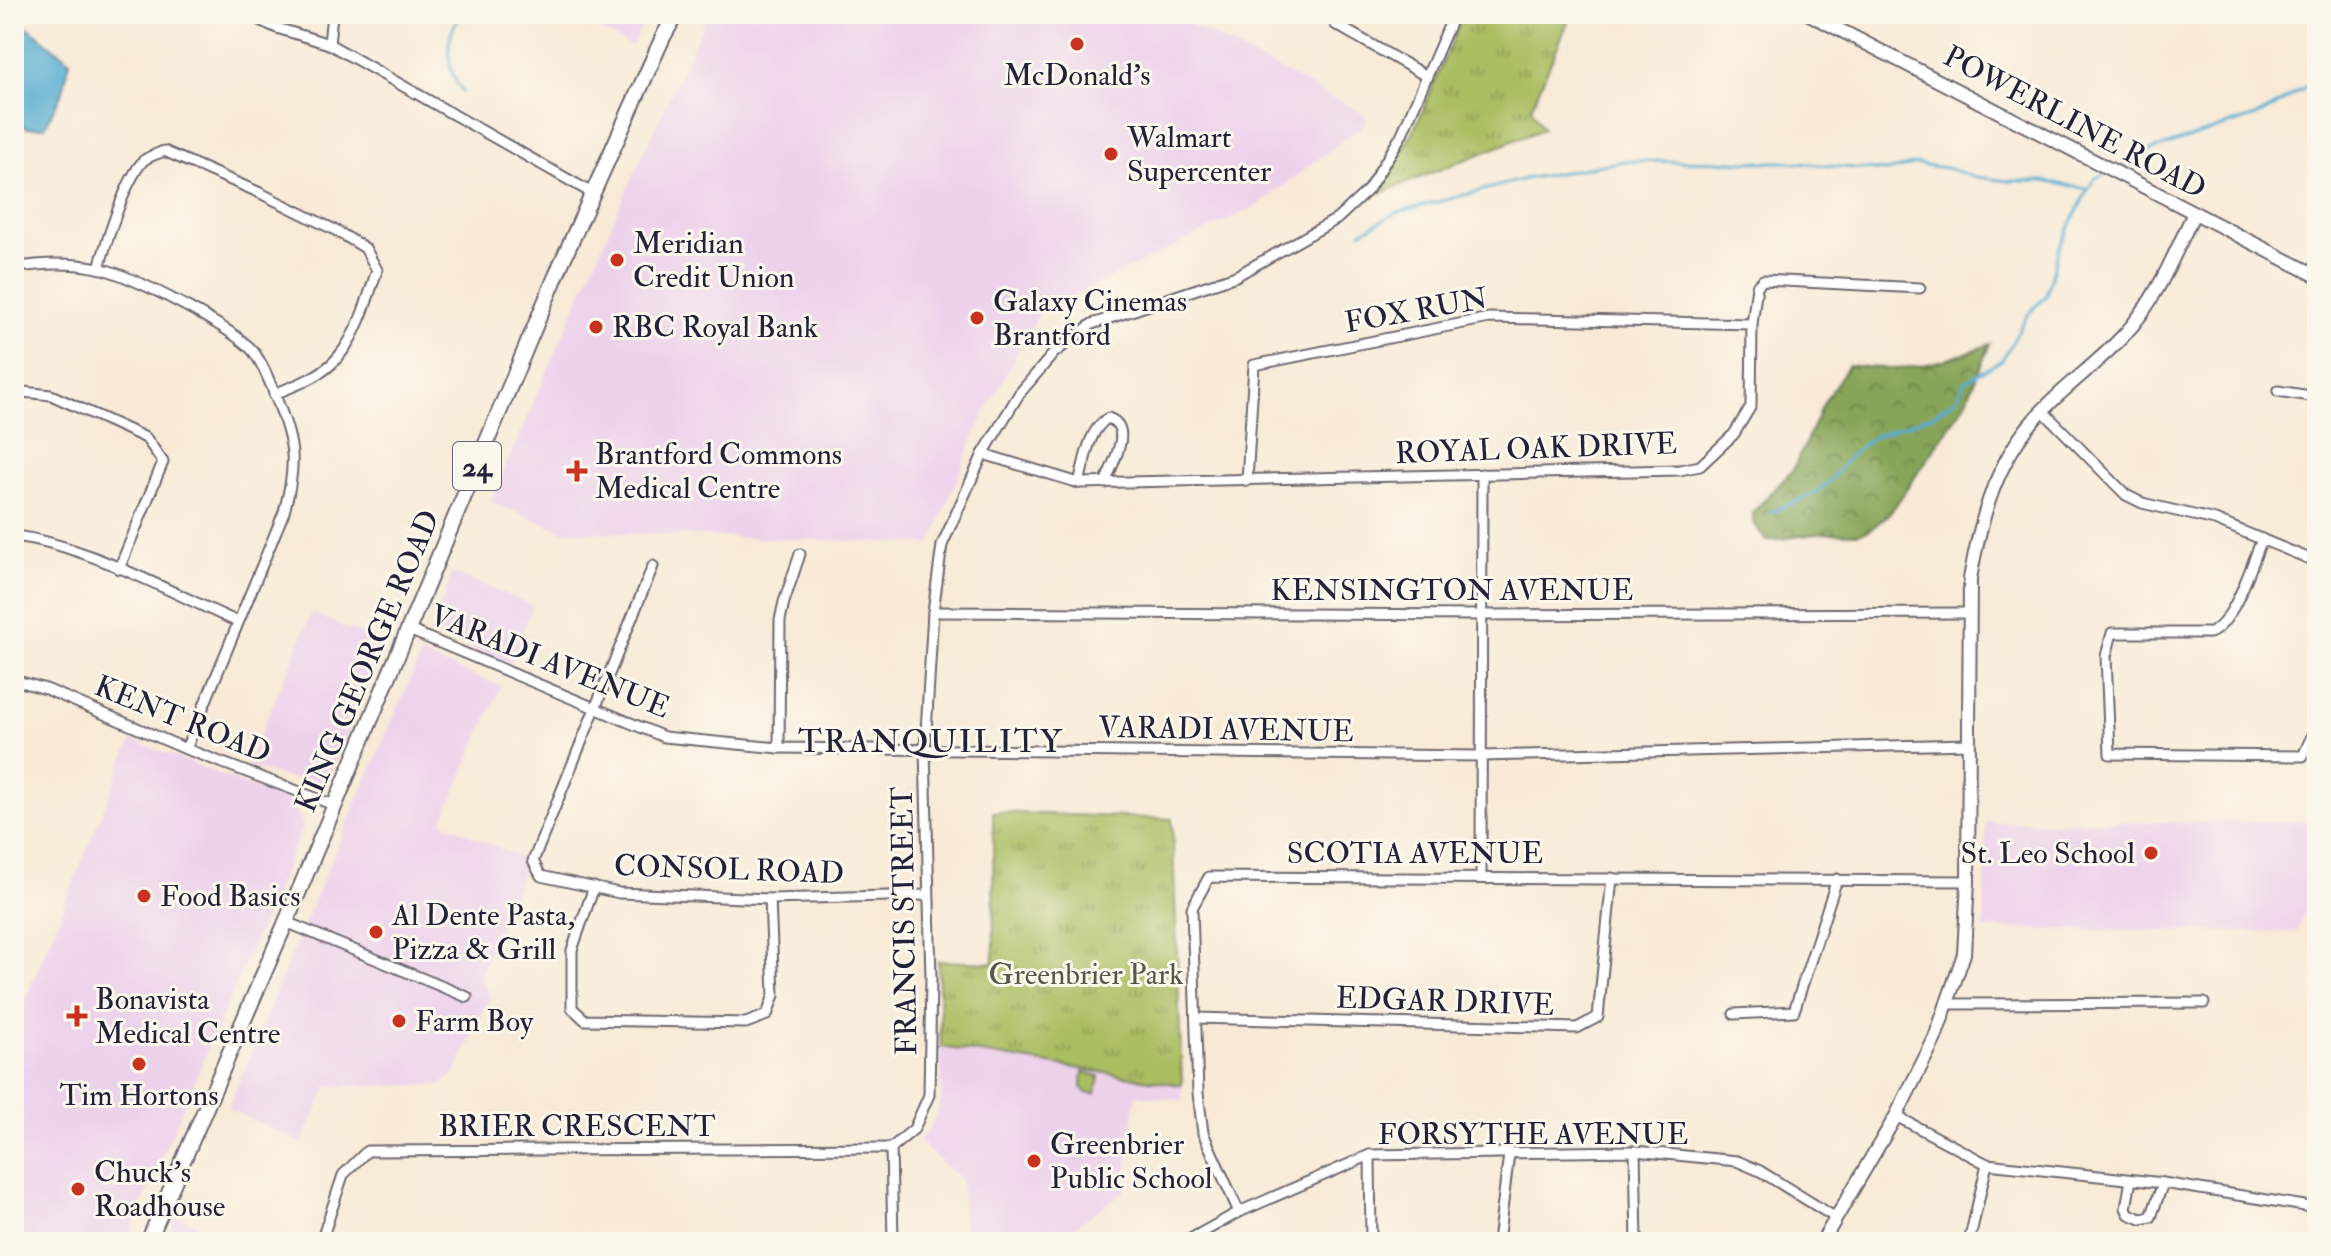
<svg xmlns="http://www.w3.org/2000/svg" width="2331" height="1256" viewBox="0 0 2331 1256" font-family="'IM FELL Double Pica',serif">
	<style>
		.built { fill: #ecd1eb }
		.forest { fill: url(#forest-crowns); stroke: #54644a; stroke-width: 2 }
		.park { fill: url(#park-tufts); stroke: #66704e; stroke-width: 2 }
		.water { fill: #53abd0; stroke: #3a6686; stroke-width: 2 }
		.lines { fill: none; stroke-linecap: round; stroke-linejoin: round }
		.stream { stroke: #53abd0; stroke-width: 3 }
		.minor-casing { stroke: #6d6871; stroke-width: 13 }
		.secondary-casing { stroke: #6d6871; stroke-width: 16 }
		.primary-casing { stroke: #6d6871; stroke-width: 18 }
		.minor { stroke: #fff; stroke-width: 9 }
		.secondary { stroke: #fff; stroke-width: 12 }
		.primary { stroke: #fff; stroke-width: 14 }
		.poi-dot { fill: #c8321e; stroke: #fbf7ec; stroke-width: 3 }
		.labels { text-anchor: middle; stroke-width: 6; stroke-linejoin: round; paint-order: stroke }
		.shield { fill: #fbf7ec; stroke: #636270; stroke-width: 2 }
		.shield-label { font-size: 28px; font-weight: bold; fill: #22223b }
		.poi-label { font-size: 30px; fill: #22223b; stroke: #fbf7ec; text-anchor: start }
		.street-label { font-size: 30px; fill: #22223b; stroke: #fbf7ec }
		.park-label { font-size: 30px; fill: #525949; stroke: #fbf7ec }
		.neighbourhood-label { font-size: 32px; letter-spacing: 2px; fill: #22223b; stroke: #fbf7ec }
	</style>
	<defs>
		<pattern id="forest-crowns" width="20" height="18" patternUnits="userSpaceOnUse" patternTransform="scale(2)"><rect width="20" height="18" fill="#87a558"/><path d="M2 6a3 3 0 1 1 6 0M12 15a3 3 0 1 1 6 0" fill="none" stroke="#6e864a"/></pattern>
		<pattern id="park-tufts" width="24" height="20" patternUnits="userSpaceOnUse" patternTransform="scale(2)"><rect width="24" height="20" fill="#aabe62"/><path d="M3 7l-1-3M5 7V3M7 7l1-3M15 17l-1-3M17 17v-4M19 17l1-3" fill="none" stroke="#8a9a52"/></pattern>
	</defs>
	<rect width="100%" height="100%" fill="#fbf7ec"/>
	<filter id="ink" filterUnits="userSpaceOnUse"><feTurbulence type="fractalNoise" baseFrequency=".0125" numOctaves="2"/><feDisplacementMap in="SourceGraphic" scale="16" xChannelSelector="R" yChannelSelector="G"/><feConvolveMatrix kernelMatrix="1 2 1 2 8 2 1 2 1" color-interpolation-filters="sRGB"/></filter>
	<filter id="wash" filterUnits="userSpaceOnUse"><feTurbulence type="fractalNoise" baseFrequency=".006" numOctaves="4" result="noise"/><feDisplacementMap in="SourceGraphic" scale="32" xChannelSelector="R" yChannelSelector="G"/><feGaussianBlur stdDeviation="1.8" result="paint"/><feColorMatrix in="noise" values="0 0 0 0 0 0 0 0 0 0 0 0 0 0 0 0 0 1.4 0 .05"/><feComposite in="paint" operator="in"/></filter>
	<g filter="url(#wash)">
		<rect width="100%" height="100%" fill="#f8ead6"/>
		<g class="built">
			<polygon points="572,14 649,14 631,46"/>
			<polygon points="708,14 1171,14 1366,115 1366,123 1258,205 1040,312 978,426 931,544 563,531 490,502 636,169"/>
			<polygon points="452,573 533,605 510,664 432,633"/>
			<polygon points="312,613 384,644 324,788 247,766"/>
			<polygon points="421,655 501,686 442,822 527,861 479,977 490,996 455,1074 440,1085 327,1086 302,1143 228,1109 308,914"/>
			<polygon points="132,740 293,803 303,826 126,1242 14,1242 14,1027"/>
			<polygon points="1986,822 2317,822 2317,885 2297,932 1984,929"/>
			<polygon points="941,1047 1182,1085 1182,1100 1136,1095 1124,1192 1053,1242 965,1242 961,1180 918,1141 929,1130 942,1099"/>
			<polygon points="176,1216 240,1242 166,1242"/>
		</g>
		<path class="forest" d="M1990 344 1965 404 1891 512 1870 530 1858 534 1823 533 1766 541 1753 522V512L1793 470 1825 400 1849 365C1906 373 1936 365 1990 344Z"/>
		<g class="park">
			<polygon points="1463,14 1571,15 1531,108 1543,129 1381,193 1419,119"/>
			<polygon points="993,812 1172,819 1182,1085 941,1047 938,961 994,963"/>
			<polygon points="1083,1072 1099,1076 1096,1094 1086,1093 1082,1088"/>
		</g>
		<polygon class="water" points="14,24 29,28 70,61 63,91 45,127 27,128 14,119"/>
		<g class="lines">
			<g class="stream">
				<path d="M463 92C445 69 443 35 463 14"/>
				<polyline points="2118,168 2135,161 2137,155 2262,114 2317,80"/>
				<polyline points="1361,232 1396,213 1525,179 1624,161 1787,162 1886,171 1917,164 1946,168 1976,177 2009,181 2043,181 2088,189"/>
				<polyline points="1769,513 1813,494 1827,484 1849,457 1873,437 1933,415 1957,398 1964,382 2002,360 2028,314 2046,296 2059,248 2088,189 2094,179 2107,173"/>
			</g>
		</g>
	</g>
	<g filter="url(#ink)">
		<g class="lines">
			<g class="minor-casing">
				<g id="minor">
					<polyline points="246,14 277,28 329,44 592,193"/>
					<polyline points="1336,14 1335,24 1428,77"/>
					<polyline points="329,44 332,14"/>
					<path d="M14 268C43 263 69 262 98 268 130 274 232 327 253 351 263 364 269 380 275 395 294 443 298 461 284 512L186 749"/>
					<path d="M99 268C107 240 124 184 142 162 146 157 157 154 164 151L258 192 335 230 365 248 377 270C368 298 358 333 339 356 323 376 297 385 274 394"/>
					<polyline points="14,391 51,395 146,438 163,462 119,569"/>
					<polyline points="2278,391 2310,396 2317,399"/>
					<polyline points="2042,410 2126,495 2142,503 2215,520 2317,562"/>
					<polyline points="983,454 1079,483 1680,470 1700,466 1734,434 1751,406 1752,324 1757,286 1763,280 1920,288"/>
					<polyline points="1247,481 1254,365 1489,318 1752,324"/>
					<path d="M1079 483C1085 461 1088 430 1108 418 1135 427 1112 464 1105 483"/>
					<path d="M14 536C82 543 174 594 238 622"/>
					<path d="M2262 539C2252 563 2234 624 2210 633H2112L2106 656 2110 754 2303 756 2317 724"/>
					<polyline points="653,566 533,861 541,876 619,893 770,899 927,895"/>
					<polyline points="933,612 1481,615 1970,613"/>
					<polyline points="409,630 664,737 779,748 1480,756 1969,744"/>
					<polyline points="14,680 46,689 186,749 334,805"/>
					<polyline points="779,748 780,620 784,602 800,554"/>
					<polyline points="1481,877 1482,474"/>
					<polyline points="594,887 572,950 572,1008 585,1020 746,1023 767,1015 774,995 770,899"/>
					<polyline points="286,922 467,997"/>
					<polyline points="1948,1004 2204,1003"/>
					<polyline points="1734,1014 1794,1011 1837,879"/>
					<polyline points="1196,1018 1577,1028 1598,1017 1612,878"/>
					<polyline points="1896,1116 1987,1164 2163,1183 2317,1208"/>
					<polyline points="891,1148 914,1129 929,1095 931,978 925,749 933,612 942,545 983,454 1019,394 1054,353 1092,324 1236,276 1337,219 1368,190 1401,136 1454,14"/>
					<polyline points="891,1148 893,1242"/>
					<polyline points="1635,1151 1637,1242"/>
					<polyline points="1370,1155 1371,1242"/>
					<polyline points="2131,1180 2126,1208 2129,1214 2141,1219 2151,1217 2163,1183"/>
					<polyline points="1239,1212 1203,1133 1198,1093 1192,908 1209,877 1968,881"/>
					<polyline points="321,1242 343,1175 367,1151 891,1148"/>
					<polyline points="1185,1242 1239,1212 1370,1155 1635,1151 1737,1161 1760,1171 1836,1218"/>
					<polyline points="1498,1242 1509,1154"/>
					<polyline points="1969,1242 1987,1164"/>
				</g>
			</g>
			<g class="secondary-casing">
				<g id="secondary">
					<polyline points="1809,14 2317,276"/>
					<path d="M1822 1242 1896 1116 1935 1038 1964 954 1968 881 1970 579C1981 516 1997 456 2044 409 2069 383 2099 362 2124 335 2156 301 2174 255 2194 213"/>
				</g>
			</g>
			<g class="primary-casing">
				<polyline id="primary" points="148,1242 286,922 561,264 663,37 676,14"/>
			</g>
			<use href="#minor" class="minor"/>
			<use href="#secondary" class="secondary"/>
			<use href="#primary" class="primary"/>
		</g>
	</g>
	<g class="poi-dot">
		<circle cx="1077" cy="44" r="8"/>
		<circle cx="1111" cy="154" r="8"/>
		<circle cx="617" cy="260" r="8"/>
		<circle cx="977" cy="318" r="8"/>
		<circle cx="596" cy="327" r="8"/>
		<path d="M573 459h8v8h8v8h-8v8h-8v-8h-8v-8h8z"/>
		<circle cx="2151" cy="853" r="8"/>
		<circle cx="144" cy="896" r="8"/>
		<circle cx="376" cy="932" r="8"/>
		<path d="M73 1004h8v8h8v8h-8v8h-8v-8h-8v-8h8z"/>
		<circle cx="399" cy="1021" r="8"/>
		<circle cx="139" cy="1064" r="8"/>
		<circle cx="1034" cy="1161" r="8"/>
		<circle cx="78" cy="1189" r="8"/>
	</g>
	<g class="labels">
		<rect class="shield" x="453" y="442" width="48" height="48" rx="6"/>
		<g class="shield-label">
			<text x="477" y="476">24</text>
		</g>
		<g class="poi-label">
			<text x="1077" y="85" text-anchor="middle">McDonald's</text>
			<text x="1127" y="147">Walmart<tspan x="1127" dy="34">Supercenter</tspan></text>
			<text x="633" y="253">Meridian<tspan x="633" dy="34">Credit Union</tspan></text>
			<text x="993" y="311">Galaxy Cinemas<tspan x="993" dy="34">Brantford</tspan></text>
			<text x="612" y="337">RBC Royal Bank</text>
			<text x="595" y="464">Brantford Commons<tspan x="595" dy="34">Medical Centre</tspan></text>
			<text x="2135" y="863" text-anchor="end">St. Leo School</text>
			<text x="160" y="906">Food Basics</text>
			<text x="392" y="925">Al Dente Pasta,<tspan x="392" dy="34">Pizza &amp; Grill</tspan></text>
			<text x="95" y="1009">Bonavista<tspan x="95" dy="34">Medical Centre</tspan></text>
			<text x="415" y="1031">Farm Boy</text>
			<text x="139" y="1105" text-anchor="middle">Tim Hortons</text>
			<text x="1050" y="1154">Greenbrier<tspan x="1050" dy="34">Public School</tspan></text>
			<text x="94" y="1182">Chuck's<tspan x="94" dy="34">Roadhouse</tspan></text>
		</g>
		<g class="street-label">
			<text transform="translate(2075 122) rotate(28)" y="10">POWERLINE ROAD</text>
			<text transform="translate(1416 310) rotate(-10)" y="10">FOX RUN</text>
			<text transform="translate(1536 448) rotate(-2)" y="10">ROYAL OAK DRIVE</text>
			<text x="1452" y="600">KENSINGTON AVENUE</text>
			<text transform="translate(367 661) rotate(-67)" y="10">KING GEORGE ROAD</text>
			<text transform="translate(550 661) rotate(22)" y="10">VARADI AVENUE</text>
			<text transform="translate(183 719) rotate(22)" y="10">KENT ROAD</text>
			<text transform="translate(1226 729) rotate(1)" y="10">VARADI AVENUE</text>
			<text x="1415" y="863">SCOTIA AVENUE</text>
			<text transform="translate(729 869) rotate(2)" y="10">CONSOL ROAD</text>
			<text transform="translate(904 921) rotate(-91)" y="10">FRANCIS STREET</text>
			<text transform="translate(1445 1001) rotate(2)" y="10">EDGAR DRIVE</text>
			<text x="577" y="1136">BRIER CRESCENT</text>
			<text x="1533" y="1144">FORSYTHE AVENUE</text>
		</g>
		<g class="park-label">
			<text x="1086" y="984">Greenbrier Park</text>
		</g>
		<g class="neighbourhood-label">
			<text x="931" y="752">TRANQUILITY</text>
		</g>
	</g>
	<rect width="2331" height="1256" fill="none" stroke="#fbf7ec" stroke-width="48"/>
</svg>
